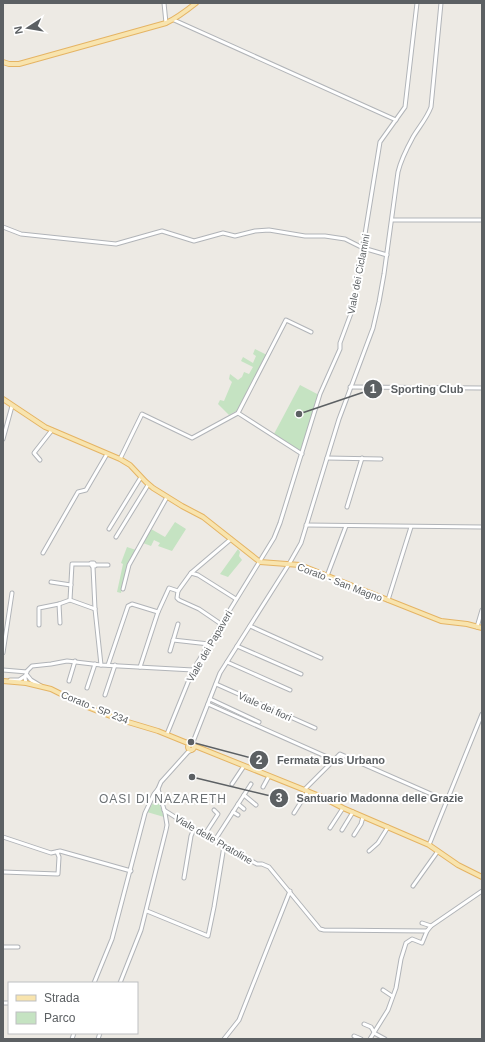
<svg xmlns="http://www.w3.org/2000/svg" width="485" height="1042" viewBox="0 0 485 1042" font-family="Helvetica,sans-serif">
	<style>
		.green { fill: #c5e3c2 }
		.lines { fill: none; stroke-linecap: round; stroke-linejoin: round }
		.minor-casing { stroke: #b1b4b8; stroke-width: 5 }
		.major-casing { stroke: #e5b464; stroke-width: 6 }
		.minor { stroke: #fff; stroke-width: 3 }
		.major { stroke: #f8e4ae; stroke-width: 4 }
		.labels { text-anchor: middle; stroke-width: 4; stroke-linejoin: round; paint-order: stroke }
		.street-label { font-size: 10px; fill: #5c6063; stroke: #fff }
		.quarter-label { font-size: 12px; letter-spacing: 1px; fill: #6d7275; stroke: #fff }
		.leader { fill: none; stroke: #5c6063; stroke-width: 1.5 }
		.callout-dot { fill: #5c6063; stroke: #fff; stroke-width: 1.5 }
		.mark-label { font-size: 12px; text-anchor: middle; font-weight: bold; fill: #fff }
		.callout-label { font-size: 11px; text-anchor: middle; font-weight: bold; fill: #5c6063; stroke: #fff; stroke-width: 4; stroke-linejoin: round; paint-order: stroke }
	</style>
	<rect width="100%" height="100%" fill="#edeae4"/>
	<g class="green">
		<polygon points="255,349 267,355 238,410 229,415 218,404 220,400 224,401 232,382 229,379 230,374 238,380 242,377 244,372 249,374 253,367 241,361 243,357 253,363 256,356 253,354"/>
		<polygon points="300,385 319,395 301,452 274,434"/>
		<polygon points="175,522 186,529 172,551 158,546 160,543 154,540 151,546 143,543 151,529 165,537"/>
		<polygon points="127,547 136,550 128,565 121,593 117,592 123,564 121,563"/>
		<polygon points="238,549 240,552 239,556 242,560 228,577 220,574"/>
		<polygon points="157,797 164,817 147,812"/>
	</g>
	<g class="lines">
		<g class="minor-casing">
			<g id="minor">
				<polyline points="164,3 166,23"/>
				<polyline points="174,20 396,120"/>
				<polyline points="392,220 482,220"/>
				<polyline points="3,227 21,234 116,244 162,231 194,241 223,233 235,236 255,231 269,230 305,236 325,236 345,239 363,248 387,255"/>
				<polyline points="350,387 482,388"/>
				<polyline points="238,413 302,454"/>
				<polyline points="3,439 12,406"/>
				<polyline points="327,458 381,459"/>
				<polyline points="120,459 142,414 192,438 238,413 286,320 311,332"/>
				<polyline points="40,460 34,453 52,430"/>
				<polyline points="347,507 362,458"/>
				<polyline points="306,525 482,527"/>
				<polyline points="109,529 141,477"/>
				<polyline points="116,537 148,485"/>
				<polyline points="43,553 78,492 86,490 107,454"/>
				<polygon points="91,563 94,563 95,566 92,566"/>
				<polyline points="95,565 108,565"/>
				<polyline points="93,567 95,609 101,665"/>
				<polyline points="191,573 198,575 236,599"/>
				<polyline points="327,576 346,526"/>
				<polyline points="51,582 71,585"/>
				<polyline points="123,589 129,565 167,497"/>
				<polyline points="178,591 191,573 231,539"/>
				<polyline points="70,600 72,564 91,564"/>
				<polyline points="388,600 411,527"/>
				<polyline points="59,604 60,623"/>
				<polyline points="39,625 39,608 59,604 70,600 95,609"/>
				<polyline points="250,626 321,658"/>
				<polyline points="477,627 482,610"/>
				<polyline points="173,640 209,644"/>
				<polyline points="237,646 301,674"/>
				<polyline points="170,651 178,624"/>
				<polyline points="3,653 12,593"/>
				<polyline points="227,662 290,690"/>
				<polyline points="108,665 128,606 132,604 158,612"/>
				<polyline points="140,667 158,612 169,588 178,591 177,598 179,600 199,609 221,624"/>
				<polyline points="3,670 27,672"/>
				<polyline points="27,675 31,680 41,686"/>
				<polyline points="10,680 19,680 25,676"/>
				<polyline points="69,681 75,661"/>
				<polyline points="26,683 25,678 27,671 32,666 51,664 67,661 101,665 193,670"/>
				<polyline points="216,684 315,728"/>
				<polyline points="87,688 95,664"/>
				<polyline points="105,695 115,665"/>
				<polyline points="210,699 259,722"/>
				<polyline points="208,704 334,760"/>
				<polyline points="167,734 193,670 274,538 280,523 320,394 340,349 340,343 353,308 380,142 405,107 417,3"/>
				<path d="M194 744 193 742 220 673 289 564 301 543 339 419 373 328 379 302 384 274 398 172C401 159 407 148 413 137 419 127 427 118 431 107L441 3"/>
				<polyline points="232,784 244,766"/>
				<polyline points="263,787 269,776"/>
				<polyline points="304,790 340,754 447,801"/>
				<polyline points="244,795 256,805"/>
				<polyline points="238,804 244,809"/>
				<polyline points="164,810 194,829 257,864 262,864 269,867 320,929 324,930 427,931"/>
				<polyline points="233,812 238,815"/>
				<polyline points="294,813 308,791"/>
				<polyline points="330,828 343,808"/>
				<polyline points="342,830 353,812"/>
				<polyline points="205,834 218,814 214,810"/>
				<polyline points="354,835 361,824 363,817"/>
				<polyline points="3,837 51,853 60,851 131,871"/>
				<polyline points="215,840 251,784"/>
				<polyline points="429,845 482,714"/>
				<polyline points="369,851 378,843 388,827"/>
				<polyline points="3,872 58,874 59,857 57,852"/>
				<polyline points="184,878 191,836 194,829"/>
				<polyline points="413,886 438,851"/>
				<polyline points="147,911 208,936 214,907 224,846"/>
				<polyline points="422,923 431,926"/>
				<polyline points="3,947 18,947"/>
				<polyline points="94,983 112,939 145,813 154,794 158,789"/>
				<polyline points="120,983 141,930 166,830 167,825 165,813 158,789 161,782 188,752 192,750"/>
				<polyline points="383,990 392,996"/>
				<polyline points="3,1003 9,1003"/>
				<polyline points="364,1024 371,1027 374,1032"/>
				<polyline points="374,1033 385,1039"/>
				<polyline points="354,1036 361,1039"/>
				<polyline points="72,1039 74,1033"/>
				<polyline points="98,1039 100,1033"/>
				<polyline points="224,1039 239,1020 290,891"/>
				<polyline points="370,1039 388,1010 396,988 401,959 406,943 412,939 422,943 427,931 431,926 482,891"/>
			</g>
		</g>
		<g class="major-casing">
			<g id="major">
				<path d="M3 62 9 64H19L166 23C177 18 186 11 196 3"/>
				<polyline points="3,399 45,427 120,459 130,465 146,482 153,488 182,506 203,517 260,562 300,565 441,621 467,624 482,628"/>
				<polyline points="3,681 26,683 51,689 85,706 118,719 158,731 190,744"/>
				<circle cx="191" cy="747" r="3"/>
				<polyline points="195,746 322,797 343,808 429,845 458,865 482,877"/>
			</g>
		</g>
		<use href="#minor" class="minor"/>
		<use href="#major" class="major"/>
	</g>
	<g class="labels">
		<g class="street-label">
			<text transform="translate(358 274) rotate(-79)" y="4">Viale dei Ciclamini</text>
			<text transform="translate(340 582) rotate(21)" y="4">Corato - San Magno</text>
			<text transform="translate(209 646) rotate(-60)" y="4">Viale dei Papaveri</text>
			<text transform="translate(265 706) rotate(24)" y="4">Viale dei fiori</text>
			<text transform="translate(95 707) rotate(22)" y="4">Corato - SP 234</text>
			<text transform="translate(214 839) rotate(30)" y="4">Viale delle Pratoline</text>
		</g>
		<g class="quarter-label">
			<text x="163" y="803">OASI DI NAZARETH</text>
		</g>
	</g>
	<path class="leader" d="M299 414L373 389M191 742L259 760M192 777L279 798"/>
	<g class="callout-dot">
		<circle cx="299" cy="414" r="4"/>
		<circle cx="191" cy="742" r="4"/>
		<circle cx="192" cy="777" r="4"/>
		<circle cx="373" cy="389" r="10"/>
		<circle cx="259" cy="760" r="10"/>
		<circle cx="279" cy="798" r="10"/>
	</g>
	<g class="mark-label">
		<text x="373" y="393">1</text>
		<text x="259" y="764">2</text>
		<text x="279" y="802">3</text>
	</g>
	<g class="callout-label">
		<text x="427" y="393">Sporting Club</text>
		<text x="331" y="764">Fermata Bus Urbano</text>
		<text x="380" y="802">Santuario Madonna delle Grazie</text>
	</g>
	<rect width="485" height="1042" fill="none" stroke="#5c6063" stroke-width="8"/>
	<rect x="8" y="982" width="130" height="52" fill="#ffffff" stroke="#bebfc1"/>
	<rect x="16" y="995" width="20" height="6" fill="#f8e4ae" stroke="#bebfc1"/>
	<text x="44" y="1002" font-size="12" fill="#5c6063">Strada</text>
	<rect x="16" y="1012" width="20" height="12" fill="#c5e3c2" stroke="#bebfc1"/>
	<text x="44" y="1022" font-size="12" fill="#5c6063">Parco</text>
	<g transform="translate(28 28) rotate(258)" stroke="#ffffff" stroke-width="3" paint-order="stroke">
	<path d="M0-3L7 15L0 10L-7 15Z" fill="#5c6063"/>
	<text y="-6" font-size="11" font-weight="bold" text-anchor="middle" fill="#5c6063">N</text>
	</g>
</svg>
